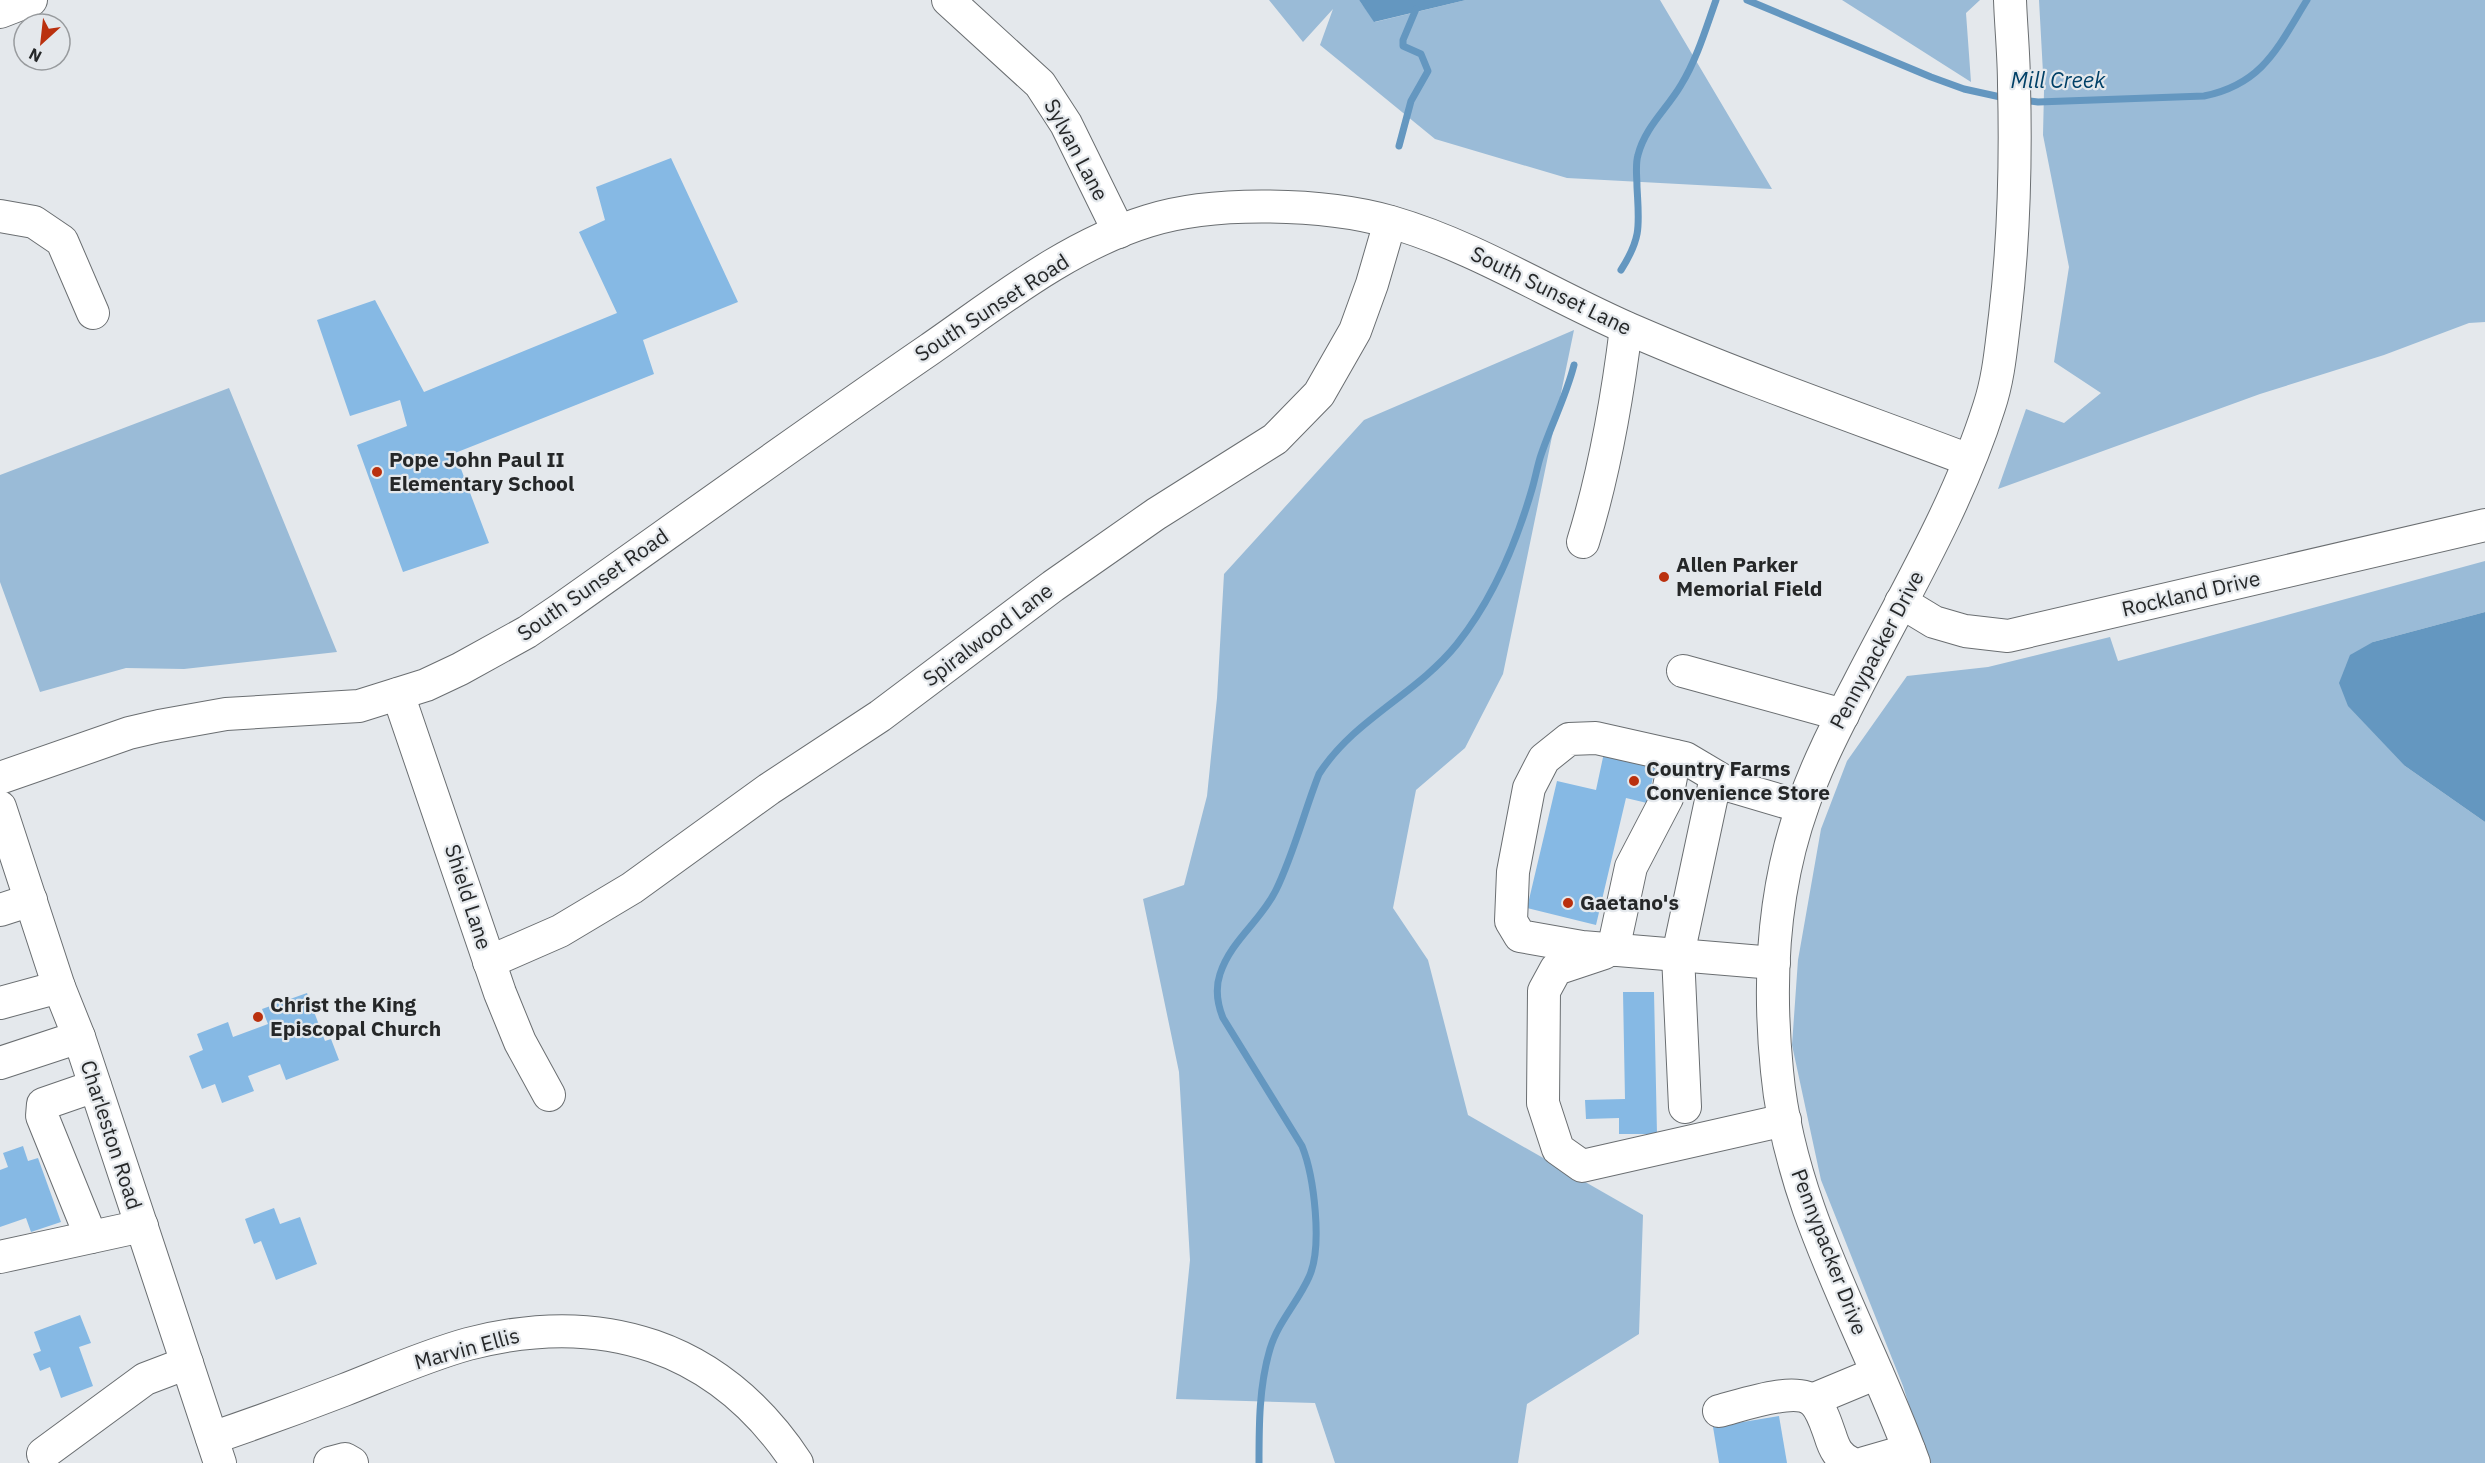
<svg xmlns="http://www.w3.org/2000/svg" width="2485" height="1463" viewBox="0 0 2485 1463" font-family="'IBM Plex Sans',sans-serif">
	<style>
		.green { fill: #9abbd7 }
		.water { fill: #6497c0 }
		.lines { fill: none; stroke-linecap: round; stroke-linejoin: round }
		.stream { stroke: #6497c0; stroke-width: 7 }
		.building { fill: #86b9e4 }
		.minor-casing { stroke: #6a6e71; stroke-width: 34 }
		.minor { stroke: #fff; stroke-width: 32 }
		.poi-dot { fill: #ba300e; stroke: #e4e8ec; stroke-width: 2 }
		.labels { text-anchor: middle; stroke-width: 4.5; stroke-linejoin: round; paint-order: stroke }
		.street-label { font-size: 21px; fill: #252728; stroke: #e4e8ec }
		.poi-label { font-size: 21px; font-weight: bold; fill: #252728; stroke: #e4e8ec; text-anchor: start }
		.water-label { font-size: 22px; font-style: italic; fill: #004067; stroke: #e4e8ec }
	</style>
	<rect width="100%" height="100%" fill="#e4e8ec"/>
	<g class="green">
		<polygon points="1269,0 1359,0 1375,22 1466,0 1660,0 1772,189 1567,178 1435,139 1320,45 1333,9 1303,42"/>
		<polygon points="1842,0 1980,0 1966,13 1971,82"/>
		<polygon points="2039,0 2485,0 2485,322 2469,323 2384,355 2260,394 1998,489 2026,409 2064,423 2101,393 2054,362 2069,267 2043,135 2044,91"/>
		<polygon points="1574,330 1503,674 1465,748 1416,790 1393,908 1428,960 1468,1115 1643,1215 1639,1334 1527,1404 1518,1463 1335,1463 1315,1403 1176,1399 1190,1260 1179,1072 1143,899 1184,885 1207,796 1217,698 1224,574 1364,420"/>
		<polygon points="229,388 337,652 184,669 126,668 40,692 0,582 0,475"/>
		<polygon points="2485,561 2485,612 2373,642 2405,766 2485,822 2485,1463 1927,1463 1903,1386 1821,1180 1792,1045 1798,960 1821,829 1847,761 1907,676 1988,667 2110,637 2118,661"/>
	</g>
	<g class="water">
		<polygon points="1359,0 1466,0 1374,22"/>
		<polygon points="2485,612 2485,822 2405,766 2348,706 2339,683 2350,655 2373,642"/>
	</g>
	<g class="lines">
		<g class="stream">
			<polyline points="1747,0 1931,77 1964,89 2005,98"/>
			<path d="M2022 100 2038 102 2204 96C2263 84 2278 47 2307 0"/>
			<polyline points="1399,146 1411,101 1428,71 1421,54 1403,46 1403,40 1416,9"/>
			<path d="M1621 270C1642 237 1639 225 1637 187 1637 176 1635 165 1638 155 1645 127 1667 109 1681 85 1697 59 1706 28 1716 0"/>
			<path d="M1259 1463C1259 1425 1259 1386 1270 1349 1278 1322 1298 1302 1309 1277 1323 1247 1314 1176 1302 1146L1223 1018C1217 1003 1215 989 1220 974 1231 940 1261 921 1276 890 1294 853 1304 812 1319 774 1354 719 1417 694 1457 644 1493 599 1516 544 1532 489 1535 479 1537 468 1540 458 1550 427 1566 397 1574 365"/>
		</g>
	</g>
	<g class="building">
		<polygon points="671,158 738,302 643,340 654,374 455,453 489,543 403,572 357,445 407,426 400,400 350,416 317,320 375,300 424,392 617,313 579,232 605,220 596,187"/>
		<polygon points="1605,748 1657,761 1647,803 1626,798 1596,925 1527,908 1557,781 1596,790"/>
		<polygon points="1623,992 1654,992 1657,1134 1619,1134 1619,1118 1586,1119 1585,1100 1625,1099"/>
		<polygon points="307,993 325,1041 331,1039 339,1060 286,1080 280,1064 248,1076 254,1091 222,1103 215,1084 202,1089 189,1056 203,1050 197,1034 228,1022 233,1037 268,1024 262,1009"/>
		<polygon points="23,1146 28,1161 38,1158 61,1222 31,1232 26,1218 0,1227 0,1170 8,1167 3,1153"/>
		<polygon points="274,1208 280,1224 300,1217 317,1264 276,1280 261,1241 254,1244 245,1219"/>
		<polygon points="80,1315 91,1343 79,1347 93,1386 61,1398 50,1367 40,1371 33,1354 41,1351 34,1332"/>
		<polygon points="1779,1416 1787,1463 1719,1463 1713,1427"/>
	</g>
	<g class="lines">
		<g class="minor-casing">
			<g id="minor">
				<polyline points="948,0 1040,84 1066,124 1119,232"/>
				<polyline points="0,12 31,0"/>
				<polyline points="0,216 34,222 62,241 93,313"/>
				<path d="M1583 542C1605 471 1617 401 1626 328"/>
				<polyline points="1901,602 1934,622 1965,631 2008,636 2485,525"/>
				<polyline points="1683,671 1843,715"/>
				<polyline points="398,694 500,993 520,1042 549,1095"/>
				<path d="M0 778 129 733 159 726 226 714 359 706 426 685 460 669 527 632 561 609C684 522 806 434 930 349 998 302 1067 246 1148 221 1213 200 1325 203 1391 222 1477 247 1554 297 1636 332 1745 379 1858 418 1969 460"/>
				<polyline points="0,807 59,987 79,1037 220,1463"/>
				<polyline points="0,910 31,900"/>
				<polyline points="1613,950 1631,867 1667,798 1675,756"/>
				<polyline points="1604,953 1556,969 1544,991 1543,1103 1558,1149 1582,1166 1785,1120"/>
				<polyline points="489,962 560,931 632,888 769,789 880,716 1053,586 1156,514 1275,439 1319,394 1355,331 1372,284 1390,222"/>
				<polyline points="1774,963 1582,947 1520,936 1511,921 1513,872 1529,788 1544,759 1569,739 1596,738 1685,758 1734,787 1802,807"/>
				<polyline points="0,1003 59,987"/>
				<polyline points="0,1063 79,1037"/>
				<polyline points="1685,1107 1678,955 1716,777"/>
				<polyline points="91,1237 42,1116 43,1104 95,1086"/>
				<polyline points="0,1257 142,1226"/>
				<polyline points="1812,1400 1877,1373"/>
				<path d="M1719 1411C1740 1406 1797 1385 1814 1402 1822 1410 1826 1424 1830 1435 1834 1448 1838 1457 1851 1463"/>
				<path d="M212 1438C256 1423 300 1407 344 1390 385 1374 425 1356 468 1344 602 1309 719 1345 797 1463"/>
				<polyline points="43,1454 145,1379 187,1363"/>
				<polyline points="330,1463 345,1459 352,1463"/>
				<polyline points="1864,1463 1909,1450"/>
				<path d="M1914 1463C1867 1333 1790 1212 1777 1071 1768 982 1773 889 1803 805 1818 761 1840 720 1861 679 1907 590 1959 502 1989 407 1999 377 2001 347 2005 316 2014 239 2016 162 2014 85 2014 56 2011 28 2010 0"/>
			</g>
		</g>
		<use href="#minor" class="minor"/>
	</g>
	<g class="poi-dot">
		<circle cx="377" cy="472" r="6"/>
		<circle cx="1664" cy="577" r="6"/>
		<circle cx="1634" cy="781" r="6"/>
		<circle cx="1568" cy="903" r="6"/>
		<circle cx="258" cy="1017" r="6"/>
	</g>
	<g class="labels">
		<g class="street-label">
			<text transform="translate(1076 150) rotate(62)" y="7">Sylvan Lane</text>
			<text transform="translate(1551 291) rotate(26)" y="7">South Sunset Lane</text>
			<text transform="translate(992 308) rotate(-33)" y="7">South Sunset Road</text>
			<text transform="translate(593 585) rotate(-35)" y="7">South Sunset Road</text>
			<text transform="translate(2191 594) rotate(-13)" y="7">Rockland Drive</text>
			<text transform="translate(988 635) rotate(-37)" y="7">Spiralwood Lane</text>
			<text transform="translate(1877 650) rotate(-62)" y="7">Pennypacker Drive</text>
			<text transform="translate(468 897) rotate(72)" y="7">Shield Lane</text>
			<text transform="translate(111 1135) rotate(72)" y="7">Charleston Road</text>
			<text transform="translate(1829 1252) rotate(69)" y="7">Pennypacker Drive</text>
			<text transform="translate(467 1349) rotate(-15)" y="7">Marvin Ellis</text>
		</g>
		<g class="poi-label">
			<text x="389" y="467">Pope John Paul II<tspan x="389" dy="24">Elementary School</tspan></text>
			<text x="1676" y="572">Allen Parker<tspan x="1676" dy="24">Memorial Field</tspan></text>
			<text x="1646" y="776">Country Farms<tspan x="1646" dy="24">Convenience Store</tspan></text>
			<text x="1580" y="910">Gaetano's</text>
			<text x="270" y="1012">Christ the King<tspan x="270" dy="24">Episcopal Church</tspan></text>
		</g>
		<g class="water-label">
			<text x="2058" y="88">Mill Creek</text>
		</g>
	</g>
	<g transform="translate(42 42) rotate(207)"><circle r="28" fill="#e4e8ec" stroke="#989b9e" stroke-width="1.5"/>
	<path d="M0-4.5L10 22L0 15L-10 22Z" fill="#ba300e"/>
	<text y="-9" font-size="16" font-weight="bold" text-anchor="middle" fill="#252728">N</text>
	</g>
</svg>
